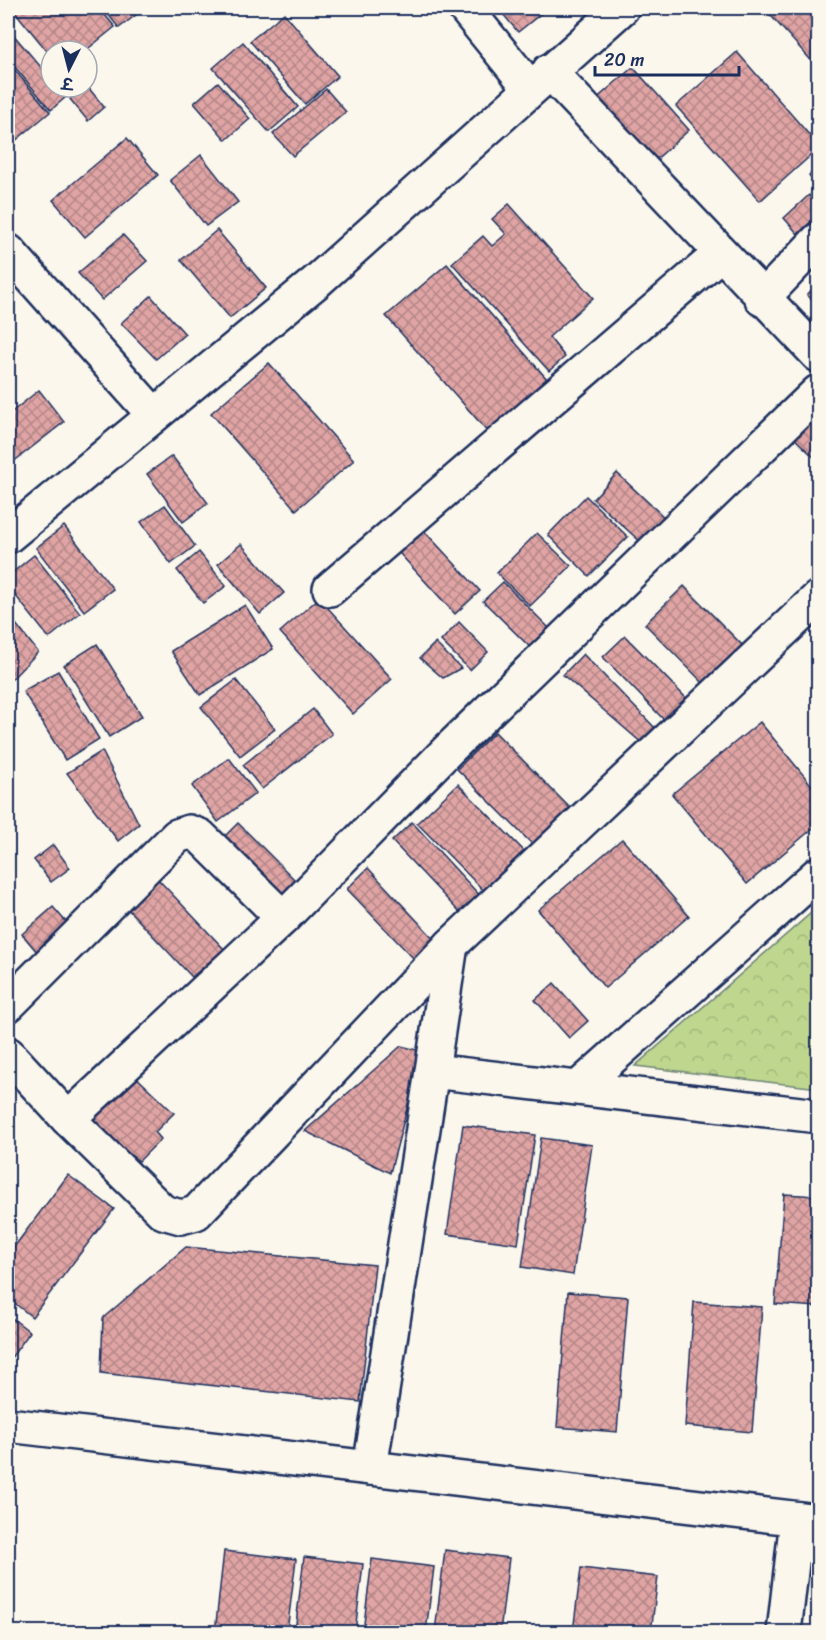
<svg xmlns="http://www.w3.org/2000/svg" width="826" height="1640" viewBox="0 0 826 1640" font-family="Sriracha,'Playpen Sans Deva',sans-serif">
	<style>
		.park { fill: url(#park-crowns); stroke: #6c8276; stroke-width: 1.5 }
		.building { fill: url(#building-cross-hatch); stroke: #1b2f5e; stroke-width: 1.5 }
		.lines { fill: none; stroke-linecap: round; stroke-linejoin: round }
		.minor-casing { stroke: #1b2f5e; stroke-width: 38 }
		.tertiary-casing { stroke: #1b2f5e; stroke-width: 38 }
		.minor { stroke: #fbf7ec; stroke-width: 33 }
		.tertiary { stroke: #fbf7ec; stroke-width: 33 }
	</style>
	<defs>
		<pattern id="park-crowns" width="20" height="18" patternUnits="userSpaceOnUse" patternTransform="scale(1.5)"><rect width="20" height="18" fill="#bed68d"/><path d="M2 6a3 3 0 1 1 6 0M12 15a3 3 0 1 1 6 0" fill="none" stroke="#a3b87c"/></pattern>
		<pattern id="building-cross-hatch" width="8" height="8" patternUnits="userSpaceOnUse" patternTransform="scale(1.5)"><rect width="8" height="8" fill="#dfa4a3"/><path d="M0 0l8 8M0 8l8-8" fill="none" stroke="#b48688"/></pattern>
	</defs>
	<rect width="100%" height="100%" fill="#fbf7ec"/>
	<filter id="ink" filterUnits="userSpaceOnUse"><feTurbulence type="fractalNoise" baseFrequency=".0167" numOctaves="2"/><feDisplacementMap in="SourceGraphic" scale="12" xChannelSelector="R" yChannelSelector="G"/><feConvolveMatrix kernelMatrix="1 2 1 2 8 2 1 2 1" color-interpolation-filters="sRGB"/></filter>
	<g filter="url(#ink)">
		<polygon class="park" points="818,907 818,1088 635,1066"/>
		<g class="building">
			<polygon points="12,8 99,8 115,27 85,51 51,51 51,56"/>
			<polygon points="103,8 145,8 119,28"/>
			<polygon points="498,8 548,8 518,32"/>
			<polygon points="764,8 818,8 818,68"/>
			<polygon points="284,13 338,76 305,104 250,41"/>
			<polygon points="12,33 51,79 51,87 58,87 66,97 51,110 8,59 8,37"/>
			<polygon points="243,42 298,107 269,132 213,68"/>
			<polygon points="737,52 818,145 818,149 760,201 676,106"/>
			<polygon points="8,62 50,112 8,147"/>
			<polygon points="633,67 689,130 651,164 594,101"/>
			<polygon points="218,82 250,119 226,140 194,103"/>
			<polygon points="87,86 104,107 88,121 70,99"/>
			<polygon points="326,89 346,112 293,156 273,134"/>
			<polygon points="127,138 158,175 85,237 53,200"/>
			<polygon points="201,155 238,202 206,226 170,180"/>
			<polygon points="818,167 818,187 809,175"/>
			<polygon points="809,195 818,205 818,215 798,234 784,218"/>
			<polygon points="509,204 593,298 549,337 565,357 549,371 452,263 483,236 492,246 506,234 492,219"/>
			<polygon points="217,230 266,288 230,318 181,260"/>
			<polygon points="123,235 147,261 102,300 78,273"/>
			<polygon points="447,264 547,379 497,423 506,432 496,441 386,316"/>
			<polygon points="818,283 818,305 807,295"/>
			<polygon points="151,296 185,334 156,359 121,323"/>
			<polygon points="269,363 354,460 296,510 211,413"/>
			<polygon points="39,390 64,422 8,466 8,415"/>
			<polygon points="818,409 818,461 792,436"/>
			<polygon points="172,456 208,503 183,522 147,474"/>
			<polygon points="617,473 666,519 643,544 593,499"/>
			<polygon points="586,496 628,537 589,576 548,535"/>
			<polygon points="165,505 195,546 171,564 141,522"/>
			<polygon points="415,521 480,591 455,614 391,544"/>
			<polygon points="64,526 113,589 84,611 36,548"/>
			<polygon points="537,533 571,566 530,606 497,573"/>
			<polygon points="241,544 284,593 260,614 218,564"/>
			<polygon points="199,552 226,586 203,603 177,570"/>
			<polygon points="34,555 80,613 49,638 8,586 8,576"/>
			<polygon points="503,582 557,636 538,655 483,601"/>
			<polygon points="684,586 751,654 712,692 645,624"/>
			<polygon points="319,598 392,679 353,714 280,632"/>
			<polygon points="245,605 273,649 200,695 171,651"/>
			<polygon points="8,614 38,652 9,682 8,681"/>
			<polygon points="459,622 488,652 470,670 441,641"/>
			<polygon points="625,636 690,702 667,723 603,657"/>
			<polygon points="435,643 461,668 443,678 420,658"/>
			<polygon points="97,644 142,716 109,737 64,665"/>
			<polygon points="583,654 658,731 643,744 563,675"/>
			<polygon points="58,671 99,739 65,760 23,691"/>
			<polygon points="236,680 275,729 240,756 201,707"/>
			<polygon points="313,709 332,734 262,789 243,765"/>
			<polygon points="760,722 818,793 818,824 747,884 672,794"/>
			<polygon points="495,732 575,813 538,850 457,769"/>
			<polygon points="102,751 139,824 118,841 67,773"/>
			<polygon points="229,758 256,793 218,822 192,786"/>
			<polygon points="458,784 528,855 487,894 417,823"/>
			<polygon points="412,822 482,898 463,916 392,841"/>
			<polygon points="238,823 304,889 283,910 217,844"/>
			<polygon points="622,839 689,916 605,988 538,910"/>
			<polygon points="53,845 70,868 51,882 34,860"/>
			<polygon points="368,868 436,941 415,960 347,889"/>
			<polygon points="154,875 224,949 192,977 123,904"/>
			<polygon points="53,907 73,930 42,958 22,934"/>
			<polygon points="554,983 588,1021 569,1038 535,1000"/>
			<polygon points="401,1046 422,1051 390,1173 305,1131"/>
			<polygon points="132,1073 174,1113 155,1132 161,1139 139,1161 132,1156 127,1161 85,1121"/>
			<polygon points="463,1125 535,1135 518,1244 447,1234"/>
			<polygon points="541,1138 592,1145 573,1275 522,1267"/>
			<polygon points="68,1175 114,1209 32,1317 8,1298 8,1255"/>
			<polygon points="784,1194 818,1196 818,1307 775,1304"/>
			<polygon points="186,1247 375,1265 360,1402 101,1373 103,1318"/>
			<polygon points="568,1292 628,1297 617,1432 557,1427"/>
			<polygon points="694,1302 762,1307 752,1432 685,1426"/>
			<polygon points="8,1315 30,1332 8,1362"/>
			<polygon points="818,1366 818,1450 812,1449"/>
			<polygon points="445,1550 509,1558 500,1632 435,1632"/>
			<polygon points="224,1551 296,1559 287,1632 215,1632"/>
			<polygon points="304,1557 363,1564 355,1632 295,1632"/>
			<polygon points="372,1559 434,1567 426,1632 363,1632"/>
			<polygon points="581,1568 658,1577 651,1632 573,1632"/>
		</g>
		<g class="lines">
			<g class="minor-casing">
				<g id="minor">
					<polyline points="465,8 530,88"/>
					<polyline points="549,71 818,355"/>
					<polyline points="8,251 154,415"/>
					<polyline points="762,299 818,240"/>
					<polyline points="8,536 316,282 622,8"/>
					<polyline points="330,589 720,254"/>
					<polyline points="8,1005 177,836 189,832 200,836 283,918"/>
					<polyline points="8,1054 68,1119 163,1212 181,1217 196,1213 451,945"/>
					<polyline points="432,1071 451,945 818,598"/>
					<polyline points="578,1088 818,874"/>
					<polyline points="68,1119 283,918 449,749 818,392"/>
					<polyline points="370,1468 432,1071 818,1116"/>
				</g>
			</g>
			<g class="tertiary-casing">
				<g id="tertiary">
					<polyline points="8,1425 818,1521"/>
					<polyline points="784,1632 797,1519"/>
				</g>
			</g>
			<use href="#minor" class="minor"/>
			<use href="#tertiary" class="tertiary"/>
		</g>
	</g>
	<rect width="826" height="1640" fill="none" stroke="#fbf7ec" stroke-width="30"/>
	<rect x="15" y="15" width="796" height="1610" fill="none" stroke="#1b2f5e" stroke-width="2" filter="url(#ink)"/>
	<g transform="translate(69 69) rotate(186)"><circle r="28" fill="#fbf7ec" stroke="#a1a7b3" stroke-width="1.5"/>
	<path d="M0-4.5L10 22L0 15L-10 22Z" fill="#1b2f5e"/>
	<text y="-9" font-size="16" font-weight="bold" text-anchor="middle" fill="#1b2f5e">उ</text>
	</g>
	<path d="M595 66v9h144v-9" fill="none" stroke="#1b2f5e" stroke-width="3"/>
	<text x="604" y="66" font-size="18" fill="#1b2f5e" stroke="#fbf7ec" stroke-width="4.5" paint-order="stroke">20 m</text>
</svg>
